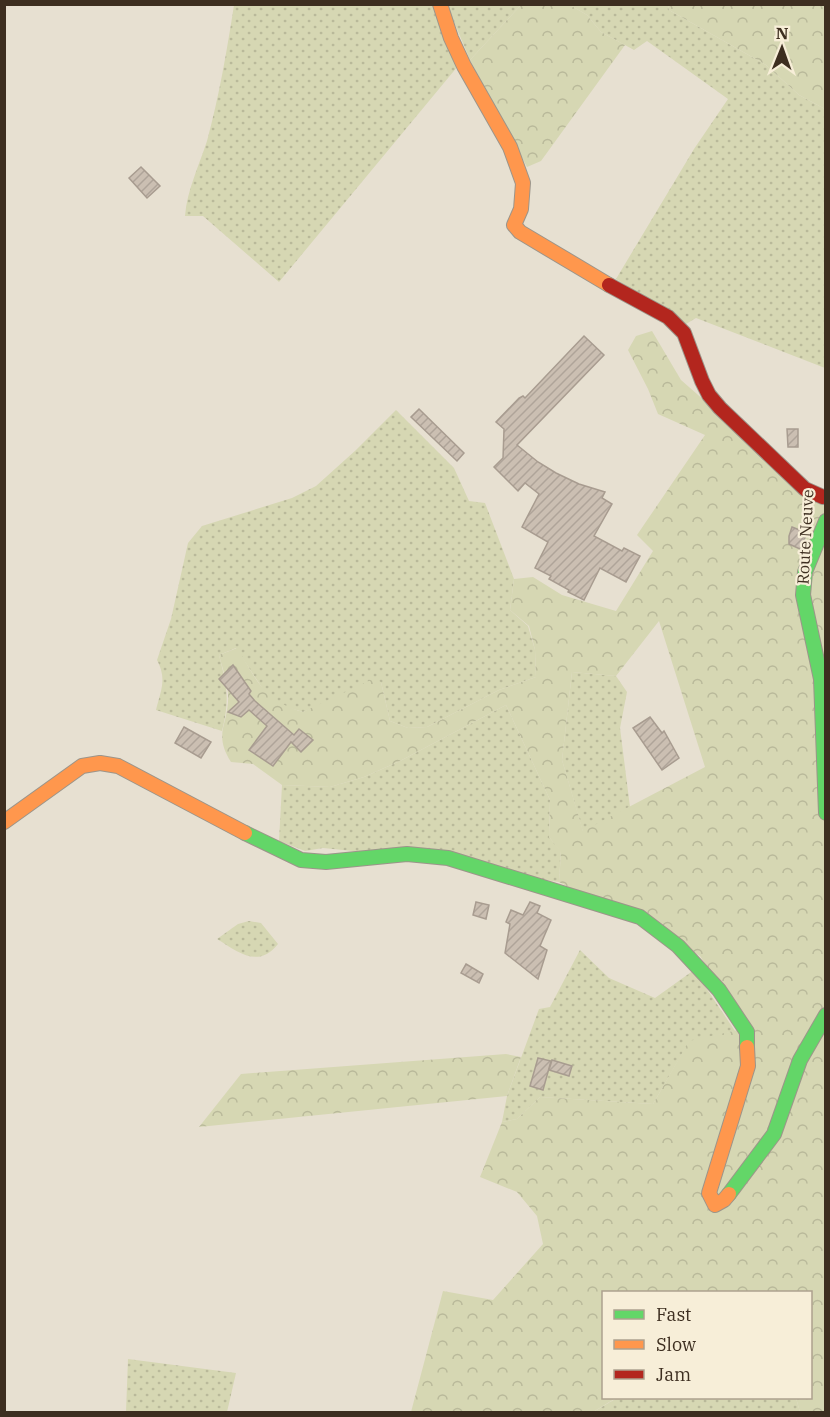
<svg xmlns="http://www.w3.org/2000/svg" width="830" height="1417" viewBox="0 0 830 1417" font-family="'IBM Plex Serif',serif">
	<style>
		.grass { fill: url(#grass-dots) }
		.forest { fill: url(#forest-crowns); fill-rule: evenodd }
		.building { fill: url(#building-hatch); stroke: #a89c90; stroke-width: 1.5 }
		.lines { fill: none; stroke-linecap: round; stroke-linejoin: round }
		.fast-casing { stroke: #9c958a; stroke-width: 16 }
		.slow-casing { stroke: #9c958a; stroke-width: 16 }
		.jam-casing { stroke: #9c958a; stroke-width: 16 }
		.fast { stroke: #63d668; stroke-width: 14 }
		.slow { stroke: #ff974d; stroke-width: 14 }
		.jam { stroke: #b3261e; stroke-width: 14 }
		.labels { text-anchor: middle; stroke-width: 4.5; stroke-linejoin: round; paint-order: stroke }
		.street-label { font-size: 16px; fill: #3d2e20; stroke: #f7eed8 }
	</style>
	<defs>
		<pattern id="grass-dots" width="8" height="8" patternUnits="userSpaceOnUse" patternTransform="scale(1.5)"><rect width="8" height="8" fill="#d6d7b3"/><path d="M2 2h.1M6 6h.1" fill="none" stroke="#b9b99a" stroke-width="1.8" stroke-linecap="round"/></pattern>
		<pattern id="forest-crowns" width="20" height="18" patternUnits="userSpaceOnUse" patternTransform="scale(1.5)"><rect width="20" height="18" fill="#d6d7b3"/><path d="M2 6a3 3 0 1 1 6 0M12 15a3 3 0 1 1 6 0" fill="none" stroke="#b9b99a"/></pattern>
		<pattern id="building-hatch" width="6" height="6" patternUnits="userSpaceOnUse" patternTransform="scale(1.5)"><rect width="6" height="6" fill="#cbbfb2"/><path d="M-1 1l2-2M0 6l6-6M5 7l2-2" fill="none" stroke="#afa499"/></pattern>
	</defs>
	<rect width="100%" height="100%" fill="#e7e0d1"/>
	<g class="grass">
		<path d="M234 5H434L458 66 279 282 203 216H185C187 190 199 166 207 141 219 97 227 50 234 5Z"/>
		<polygon points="447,5 521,5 470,60"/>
		<polygon points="570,5 668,5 669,10 766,65 799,95 825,109 825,368 696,318 686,324 616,279 694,149 728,99 647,41 634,50 601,32 587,15"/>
		<path d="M396 410 454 468 469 501 485 503 514 579 510 610 528 626 535 650 536 677 499 690 427 727 408 728 390 721 381 682 303 712 283 706 266 694 236 648 219 655C227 686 230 699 222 731L156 710C161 690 167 679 157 660L171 619 188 543 202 526 292 498 316 486 356 450Z"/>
		<polygon points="572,672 616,676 627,692 620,728 630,807 583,832 562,760"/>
		<polygon points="506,705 550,800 549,837 561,851 559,882 353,851 323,848 305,851 279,841 282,785 330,787 364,777 400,761"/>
		<path d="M249 921 261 923 278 944C258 969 238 952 217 939L238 924Z"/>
		<polygon points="580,950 609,978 655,998 694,970 735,1031 689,1042 653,1104 540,1097 517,1119 502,1122 507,1096 539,1009 550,1007"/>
		<polygon points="128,1359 236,1373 227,1412 126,1412"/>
		<polygon points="617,1398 796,1398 800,1412 593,1412"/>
	</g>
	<g class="forest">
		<polygon points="521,5 570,5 587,15 601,32 625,45 541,161 527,167 470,60"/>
		<polygon points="668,5 822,5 826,7 825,109 799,95 766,65 669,10"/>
		<path d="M652 331 681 380 825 506V1412H800L796 1398H810V1292H604V1398H616L593 1412H411L443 1291 493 1300 543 1244 537 1216 517 1192 480 1177 502 1122 517 1119 540 1097 653 1104 689 1041 747 1028 700 956 559 882 561 852 549 837 550 800 506 705 400 761 364 777 330 787 282 785 253 764 231 762C212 732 230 724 228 693 227 680 222 667 219 655L237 648C258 681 262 700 303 712L373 679 381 682 390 721 408 728 427 727 499 690 536 677 535 650 529 626 510 610 514 579 533 577 562 595 616 611 653 551 637 535 705 435 658 414 648 389 628 350 636 336ZM659 621 705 767 583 831 562 760 572 672 616 676Z"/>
		<polygon points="506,1054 521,1057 507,1096 199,1127 241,1074"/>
	</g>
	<g class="building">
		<polygon points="141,167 160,186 147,198 129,178"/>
		<polygon points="584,336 604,355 517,445 538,462 556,473 579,484 605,492 602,498 612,504 594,536 622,551 624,548 640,556 626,582 600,568 584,600 568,592 569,590 549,579 551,576 535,568 548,542 522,527 539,494 525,483 518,491 494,467 503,458 504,429 496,422 519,398 523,396 525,398"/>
		<polygon points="419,409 464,453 457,461 411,417"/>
		<polygon points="787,429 798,429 798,447 788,447"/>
		<polygon points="792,527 807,533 800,549 789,544 789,536"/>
		<polygon points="233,665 251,691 249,694 255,701 294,735 299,729 313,740 301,752 291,742 273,766 249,750 267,726 249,710 241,717 228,712 239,702 219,679"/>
		<polygon points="650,717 662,733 664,731 679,758 662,770 633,728"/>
		<polygon points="184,727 211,742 201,758 175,743"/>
		<polygon points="476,902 489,905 486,919 473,915"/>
		<polygon points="530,902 540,906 537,913 551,920 540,946 547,950 538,979 505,953 510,924 506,922 511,910 523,915"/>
		<polygon points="466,964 483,974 479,983 461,973"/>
		<polygon points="538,1058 551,1061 543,1090 530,1086"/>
		<polygon points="552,1060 572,1066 569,1076 549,1070"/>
	</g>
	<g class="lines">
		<g class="fast-casing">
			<g id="fast">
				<polyline points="826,521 805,572 803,595 821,679 826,813"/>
				<polyline points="245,833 301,860 326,862 407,854 448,858 640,917 678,946 719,990 747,1032 747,1047"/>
				<polyline points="729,1194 774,1134 800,1060 826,1015"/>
			</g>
		</g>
		<g class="slow-casing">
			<g id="slow">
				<polyline points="440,4 451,38 464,66 510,147 523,183 521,209 514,225 520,232 609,285"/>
				<polyline points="4,822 82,766 100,763 118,766 245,833"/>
				<polyline points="729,1194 724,1200 715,1205 709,1193 748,1066 747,1047"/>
			</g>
		</g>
		<g class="jam-casing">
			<polyline id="jam" points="609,285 668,317 684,333 702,381 709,395 720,408 805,489 823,497"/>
		</g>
		<use href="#fast" class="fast"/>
		<use href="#slow" class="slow"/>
		<use href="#jam" class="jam"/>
	</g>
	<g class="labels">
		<g class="street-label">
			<text transform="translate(805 537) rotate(-87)" y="6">Route Neuve</text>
		</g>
	</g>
	<rect width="830" height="1417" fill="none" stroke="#3d2e20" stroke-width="12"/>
	<rect x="602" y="1291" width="210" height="108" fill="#f7eed8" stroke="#ada18e" stroke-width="1.5"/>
	<rect x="614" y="1310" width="30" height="9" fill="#63d668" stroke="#ada18e" stroke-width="1.5"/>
	<text x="656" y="1321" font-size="18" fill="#3d2e20">Fast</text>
	<rect x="614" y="1340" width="30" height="9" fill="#ff974d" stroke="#ada18e" stroke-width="1.5"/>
	<text x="656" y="1351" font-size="18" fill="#3d2e20">Slow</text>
	<rect x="614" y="1370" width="30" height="9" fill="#b3261e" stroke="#ada18e" stroke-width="1.5"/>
	<text x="656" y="1381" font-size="18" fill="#3d2e20">Jam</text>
	<g transform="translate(782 48) rotate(1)" stroke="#f7eed8" stroke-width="4.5" paint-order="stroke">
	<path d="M0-4.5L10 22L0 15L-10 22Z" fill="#3d2e20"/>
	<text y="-9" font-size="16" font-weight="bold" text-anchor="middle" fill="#3d2e20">N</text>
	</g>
</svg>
